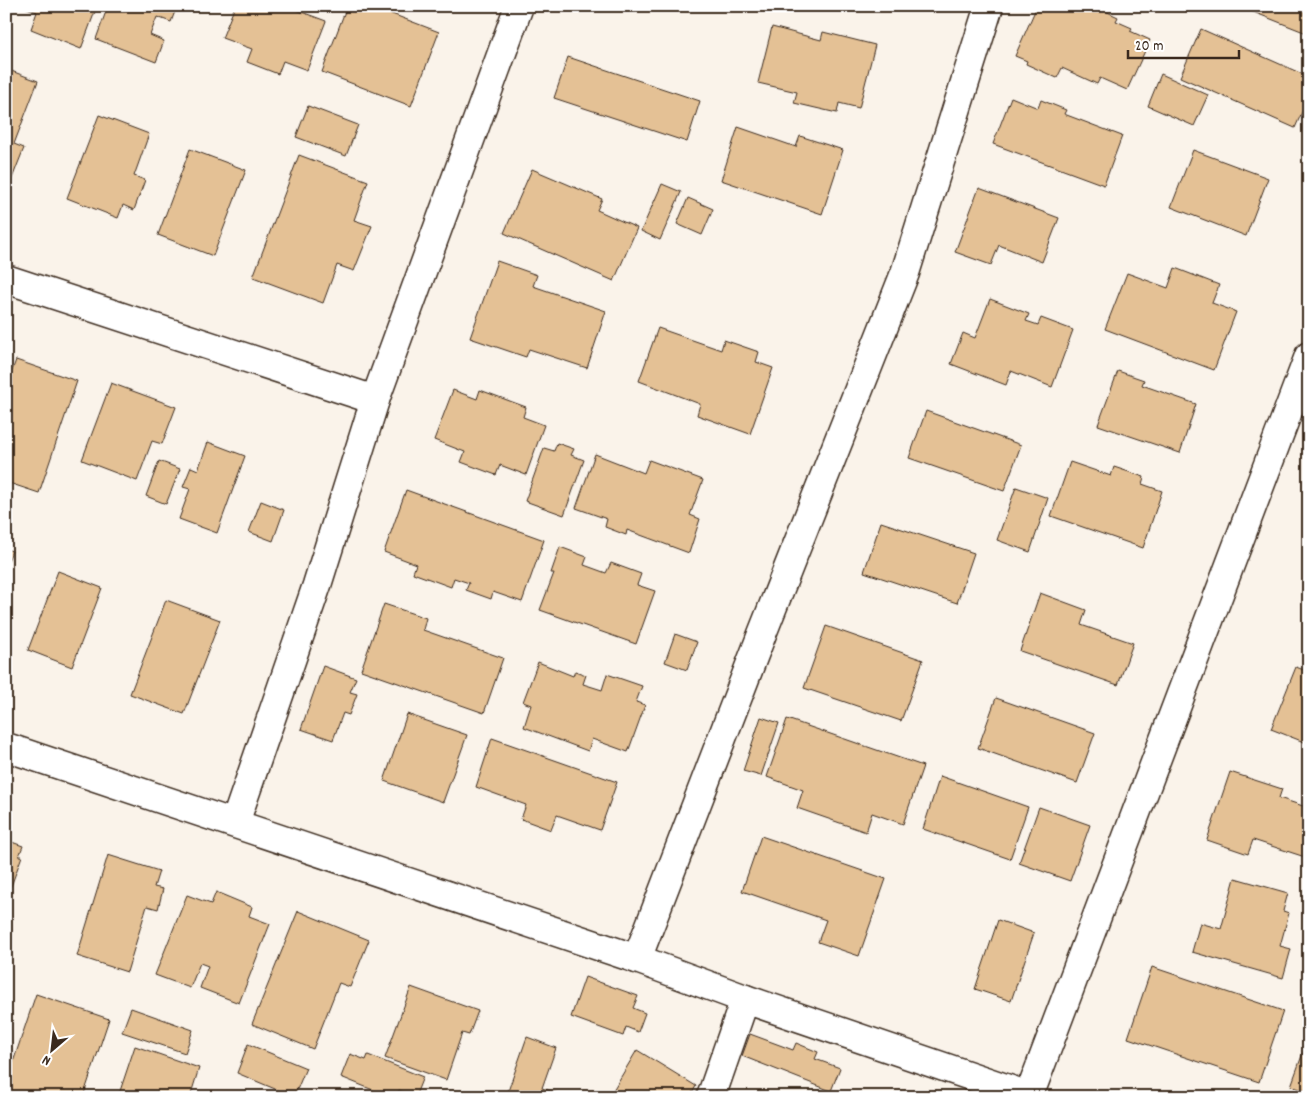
<svg xmlns="http://www.w3.org/2000/svg" width="1315" height="1103" viewBox="0 0 1315 1103" font-family="Dekko,sans-serif">
	<style>
		.building { fill: #e4c195; stroke: #3b2a1e }
		.lines { fill: none; stroke-linecap: round; stroke-linejoin: round }
		.minor-casing { stroke: #3b2a1e; stroke-width: 31 }
		.minor { stroke: #fff; stroke-width: 28 }
	</style>
	<rect width="100%" height="100%" fill="#faf3ea"/>
	<filter id="ink" filterUnits="userSpaceOnUse"><feTurbulence type="fractalNoise" baseFrequency=".02" numOctaves="2"/><feDisplacementMap in="SourceGraphic" scale="10" xChannelSelector="R" yChannelSelector="G"/><feConvolveMatrix kernelMatrix="1 2 1 2 8 2 1 2 1" color-interpolation-filters="sRGB"/></filter>
	<g filter="url(#ink)">
		<g class="building">
			<polygon points="22,6 97,6 81,49 31,29 37,12"/>
			<polygon points="108,6 177,6 171,22 157,17 150,35 164,41 156,62 96,39"/>
			<polygon points="235,6 291,6 291,8 326,21 307,70 283,61 278,74 247,62 252,49 222,38"/>
			<polygon points="347,6 371,6 439,32 411,106 322,72"/>
			<polygon points="1037,6 1095,6 1118,17 1116,21 1132,28 1130,31 1150,40 1127,90 1100,78 1097,84 1062,68 1057,78 1026,64 1027,61 1015,56"/>
			<polygon points="1238,6 1309,6 1309,34"/>
			<polygon points="772,27 821,40 823,32 875,45 859,108 839,103 837,113 794,103 797,92 758,83"/>
			<polygon points="1201,29 1309,77 1309,96 1295,128 1180,77"/>
			<polygon points="568,57 700,101 687,142 554,98"/>
			<polygon points="6,69 38,81 14,144 24,148 11,181 6,179"/>
			<polygon points="1161,74 1208,95 1194,126 1148,106"/>
			<polygon points="1011,97 1038,108 1041,100 1066,110 1064,114 1122,136 1104,185 993,144"/>
			<polygon points="308,106 358,125 346,156 296,137"/>
			<polygon points="99,115 149,134 134,176 145,180 134,210 123,205 118,218 67,198"/>
			<polygon points="738,127 796,147 800,136 843,150 822,214 721,180"/>
			<polygon points="190,149 246,170 213,256 158,235"/>
			<polygon points="1193,150 1268,178 1246,236 1171,207"/>
			<polygon points="299,155 368,181 354,220 372,226 354,271 337,265 323,303 253,277"/>
			<polygon points="532,169 602,199 597,210 637,228 614,281 504,233"/>
			<polygon points="662,184 681,192 660,240 641,231"/>
			<polygon points="979,188 1059,218 1042,262 999,245 991,265 955,252"/>
			<polygon points="688,198 713,209 702,235 677,224"/>
			<polygon points="497,261 537,275 533,286 606,311 587,368 529,349 526,357 470,338"/>
			<polygon points="1175,268 1219,285 1212,303 1236,312 1214,370 1105,329 1127,273 1168,288"/>
			<polygon points="990,299 1029,314 1026,321 1038,325 1041,318 1073,330 1052,387 1011,371 1006,385 951,364 963,333 975,338"/>
			<polygon points="658,328 721,350 724,340 759,352 756,362 773,368 750,434 697,415 700,404 639,381"/>
			<polygon points="16,360 77,381 39,493 6,482 6,387"/>
			<polygon points="1118,371 1144,380 1142,385 1196,404 1180,453 1098,425"/>
			<polygon points="111,383 176,407 162,444 152,441 137,481 82,460"/>
			<polygon points="453,390 477,399 480,390 526,407 523,417 544,425 526,475 500,465 496,475 461,462 465,452 434,440"/>
			<polygon points="926,411 1021,445 1004,491 909,458"/>
			<polygon points="208,442 245,456 217,533 179,519 190,489 183,487 191,467 198,470"/>
			<polygon points="557,443 574,449 571,455 584,460 564,515 525,501 544,448 554,451"/>
			<polygon points="595,454 644,473 649,460 703,480 690,515 700,519 689,553 627,530 626,535 605,527 607,519 576,508"/>
			<polygon points="159,461 180,469 166,504 146,496"/>
			<polygon points="1070,462 1111,476 1114,467 1144,477 1142,484 1162,491 1143,548 1051,516"/>
			<polygon points="1016,487 1048,498 1030,552 997,540"/>
			<polygon points="406,490 544,540 522,602 493,592 491,599 466,590 469,583 454,578 451,587 413,573 416,564 384,552"/>
			<polygon points="261,501 284,510 273,541 249,532"/>
			<polygon points="881,522 974,553 957,603 864,572"/>
			<polygon points="560,547 587,557 584,565 606,573 611,563 641,574 637,585 655,591 636,644 540,610 554,573 551,573"/>
			<polygon points="6,549 12,551 6,566"/>
			<polygon points="58,571 102,588 72,667 28,650"/>
			<polygon points="1040,593 1086,610 1081,625 1133,643 1118,685 1020,651"/>
			<polygon points="166,600 220,620 184,714 130,694"/>
			<polygon points="384,604 426,618 423,630 503,658 484,713 361,670"/>
			<polygon points="826,626 923,660 901,721 804,688"/>
			<polygon points="675,634 697,642 687,670 665,662"/>
			<polygon points="538,662 573,676 575,671 586,675 583,684 602,690 607,674 642,686 636,702 645,705 628,752 592,739 588,751 524,727 531,705 523,702"/>
			<polygon points="323,666 356,678 350,692 357,694 349,715 343,713 333,740 301,729"/>
			<polygon points="1296,667 1309,672 1309,744 1271,729"/>
			<polygon points="996,698 1095,733 1077,783 978,748"/>
			<polygon points="407,714 467,735 443,802 384,781"/>
			<polygon points="761,717 779,723 761,776 743,771"/>
			<polygon points="787,719 923,766 903,824 872,813 866,832 797,808 803,790 767,777"/>
			<polygon points="492,738 617,782 600,830 557,815 551,830 521,819 526,805 476,787"/>
			<polygon points="1230,772 1282,789 1279,798 1309,808 1309,845 1305,857 1253,840 1248,854 1207,840"/>
			<polygon points="940,776 1028,807 1010,859 923,829"/>
			<polygon points="1039,807 1090,825 1070,881 1019,863"/>
			<polygon points="761,836 886,879 859,956 818,942 826,920 742,891"/>
			<polygon points="6,840 23,846 19,856 22,856 6,900"/>
			<polygon points="108,855 159,871 154,887 163,889 158,909 147,906 127,972 77,956"/>
			<polygon points="1235,878 1288,893 1283,911 1289,913 1280,946 1291,949 1283,978 1192,952 1200,923 1221,929"/>
			<polygon points="216,892 252,907 249,916 270,924 239,1003 200,988 208,966 200,963 190,988 155,975 187,895 211,904"/>
			<polygon points="298,911 369,940 350,987 339,983 313,1049 252,1024"/>
			<polygon points="998,920 1034,933 1011,1001 975,989"/>
			<polygon points="1152,967 1283,1011 1259,1082 1128,1038"/>
			<polygon points="585,977 638,996 633,1008 645,1013 638,1032 626,1027 623,1036 571,1017"/>
			<polygon points="411,987 478,1011 469,1035 462,1033 446,1080 385,1058"/>
			<polygon points="36,994 109,1019 83,1097 6,1097 6,1083"/>
			<polygon points="131,1008 193,1030 185,1053 122,1032"/>
			<polygon points="750,1034 793,1050 796,1043 818,1052 815,1059 840,1068 831,1091 742,1056"/>
			<polygon points="1309,1036 1309,1092 1291,1086"/>
			<polygon points="527,1037 556,1048 542,1088 562,1095 561,1097 506,1097"/>
			<polygon points="248,1044 306,1068 294,1097 237,1073"/>
			<polygon points="135,1046 199,1068 190,1097 118,1097"/>
			<polygon points="637,1050 696,1086 690,1097 609,1097"/>
			<polygon points="350,1054 366,1060 368,1055 423,1077 415,1097 399,1090 396,1097 390,1097 341,1077"/>
		</g>
		<g class="lines">
			<g class="minor-casing">
				<g id="minor">
					<polyline points="6,279 375,400"/>
					<polyline points="6,747 637,959 745,999 1032,1097"/>
					<polyline points="235,823 317,585 375,400 519,6"/>
					<polyline points="637,959 762,634 905,273 989,6"/>
					<polyline points="1029,1096 1309,356"/>
					<polyline points="711,1097 745,999"/>
				</g>
			</g>
			<use href="#minor" class="minor"/>
		</g>
	</g>
	<rect width="1315" height="1103" fill="none" stroke="#fff" stroke-width="25"/>
	<rect x="12" y="12" width="1290" height="1078" fill="none" stroke="#3b2a1e" stroke-width="2" filter="url(#ink)"/>
	<g transform="translate(52 1050) rotate(208)" stroke="#ffffff" stroke-width="4" paint-order="stroke">
	<path d="M0-4L9 19L0 12L-9 19Z" fill="#3b2a1e"/>
	<text y="-8" font-size="14" font-weight="bold" text-anchor="middle" fill="#3b2a1e">N</text>
	</g>
	<path d="M1128 50v8h111v-8" fill="none" stroke="#3b2a1e" stroke-width="2.5"/>
	<text x="1135" y="50" font-size="15" fill="#3b2a1e" stroke="#ffffff" stroke-width="4" paint-order="stroke">20 m</text>
</svg>
